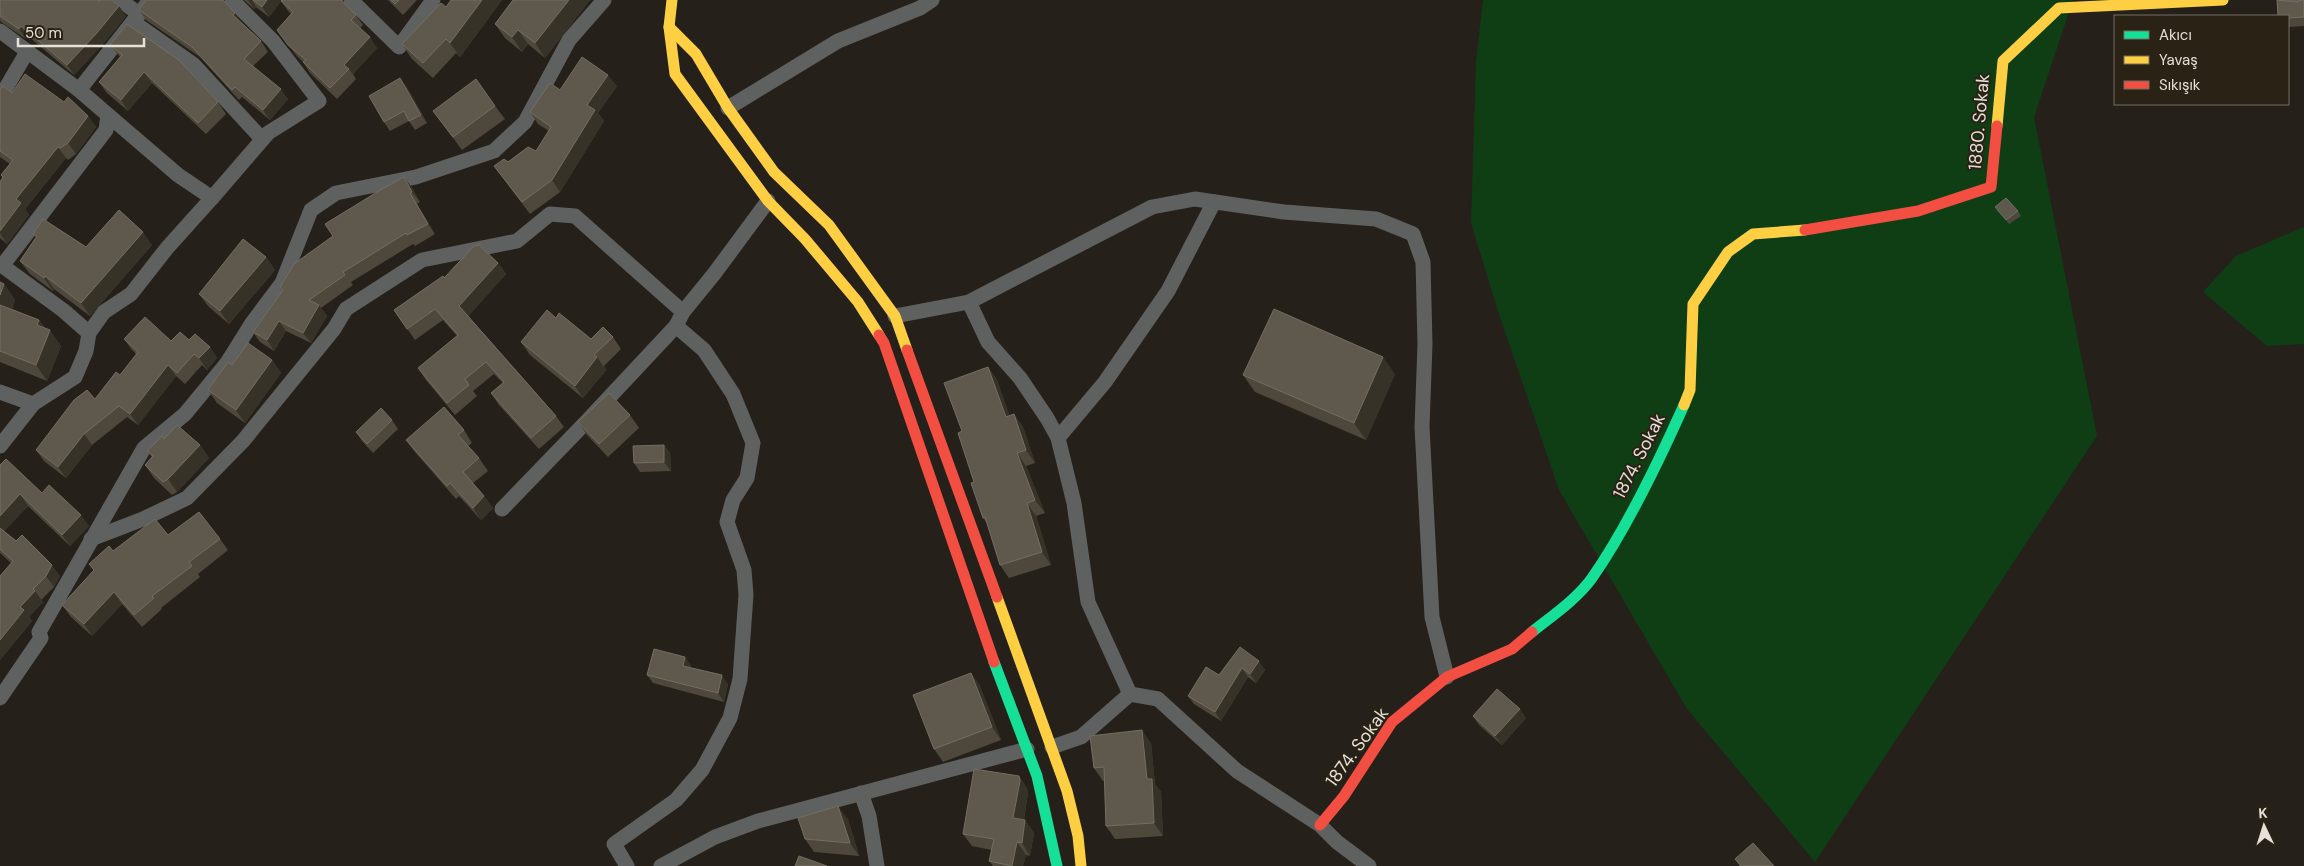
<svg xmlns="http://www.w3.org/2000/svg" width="2304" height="866" viewBox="0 0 2304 866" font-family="'DM Sans',sans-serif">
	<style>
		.green { fill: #0f3e14 }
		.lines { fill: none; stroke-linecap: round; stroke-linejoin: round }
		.street { stroke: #5f6160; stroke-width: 15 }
		.fast { stroke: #16e098; stroke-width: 11 }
		.slow { stroke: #ffcf43; stroke-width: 11 }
		.jam { stroke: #f24e42; stroke-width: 11 }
		.wall { fill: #4e483c }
		.shaded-wall { fill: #373227 }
		.building { fill: #5f594d; stroke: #746e62 }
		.labels { text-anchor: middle; stroke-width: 4; stroke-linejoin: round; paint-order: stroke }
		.street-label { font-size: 18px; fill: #e5e0d8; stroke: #2a2215 }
	</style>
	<rect width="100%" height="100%" fill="#25211a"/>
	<g class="green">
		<polygon points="1483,0 2073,0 2034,117 2097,436 1815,862 1687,709 1559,490 1497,308 1471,223 1476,62"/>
		<polygon points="2304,227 2304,344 2267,346 2203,292 2236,256"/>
	</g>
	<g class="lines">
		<g class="street">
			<polyline points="120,0 139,14"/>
			<polyline points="351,0 399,47 433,0"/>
			<polyline points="2286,0 2304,1"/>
			<polyline points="133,22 194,65 262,139"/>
			<polyline points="0,31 79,90 108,115 106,130 2,266"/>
			<polyline points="79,90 150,0"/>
			<polyline points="0,98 27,52"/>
			<polyline points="728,108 838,41 920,8 932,0"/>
			<polyline points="108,115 178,175 212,198 268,133 319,101 273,41 232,0"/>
			<polyline points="0,264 64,311 89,333"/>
			<polyline points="969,302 988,342 1020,378 1047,418 1058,438 1074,503 1088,602 1130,694"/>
			<polyline points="895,316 969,302 1152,207 1195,199 1284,212 1376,219 1413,234 1423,262 1425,344 1422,427 1432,617 1447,677"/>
			<polyline points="0,392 33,404"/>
			<polyline points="1058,438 1105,382 1168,291 1214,202"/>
			<polyline points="0,446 33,404 75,377 86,351 89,333 104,312 131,294 167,248 212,198"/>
			<polyline points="502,509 588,420 676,326 683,312 714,274 768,201"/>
			<polyline points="91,539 143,519 187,498 243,441 334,329 346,309 422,260 517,241 550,214 575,216 683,312"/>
			<polyline points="0,698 41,638 39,632 144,448 185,414 227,363 252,323 282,283 311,210 336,193 416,177 494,151 525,122 569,40 604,0"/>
			<polyline points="1052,747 1081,737 1130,694 1158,699 1237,771 1320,825 1337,842 1369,866"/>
			<polyline points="861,793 869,816 877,866"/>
			<polyline points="627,866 614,844 676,800 702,770 730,718 740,679 746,595 744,570 727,522 733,500 747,478 753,443 733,394 704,350 676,326"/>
			<polyline points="661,866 715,837 758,821 1027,749"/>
		</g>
		<g class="fast">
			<path d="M1532 632C1552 616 1577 599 1592 578 1627 528 1659 461 1684 405"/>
			<polyline points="994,662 1037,776 1057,866"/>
		</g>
		<g class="slow">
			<polyline points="672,0 669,27 675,74 768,201 805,239 858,302 879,335"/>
			<polyline points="669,27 696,54 728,108 774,172 829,225 895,316 907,350"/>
			<polyline points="1997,126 2003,61 2059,8 2223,0"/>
			<polyline points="1684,405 1690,390 1693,304 1728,252 1753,234 1805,230"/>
			<polyline points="997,597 1067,791 1078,836 1081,866"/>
		</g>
		<g class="jam">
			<polyline points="1805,230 1918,211 1991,187 1997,126"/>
			<polyline points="879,335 884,343 994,662"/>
			<polyline points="907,350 997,597"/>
			<polyline points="1320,825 1344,796 1392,722 1447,677 1512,649 1532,632"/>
		</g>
	</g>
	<g class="wall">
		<polygon points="0,0 126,16 103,44 74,75 28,36 26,39 1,22 0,20"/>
		<polygon points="244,0 343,0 343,2 356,15 363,25 360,28 377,48 353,74 356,79 337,99 310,73 303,62 296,55 277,30 291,14 288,11 281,1 269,17 256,7 254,9"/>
		<polygon points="388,0 417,0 403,15"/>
		<polygon points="451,0 502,0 460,57 456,53 433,78 412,59 402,44 446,7"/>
		<polygon points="513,0 590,0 545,58 528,44 522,52 505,38 495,24"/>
		<polygon points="2304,0 2304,26 2288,27 2288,16 2297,2"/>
		<polygon points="139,10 242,23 261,41 268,52 253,66 288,99 270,120 242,97 239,100 200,57 146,20"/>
		<polygon points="110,45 218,102 226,114 206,134 152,83 128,111 107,93 99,82 120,57"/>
		<polygon points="617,86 598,113 604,121 560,192 530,214 494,166 536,151 549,131 538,124 530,112"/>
		<polygon points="407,87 427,123 415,130 409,121 390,131 384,122"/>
		<polygon points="0,90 12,93 64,102 88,116 96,127 76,154 68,160 66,158 25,209 29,215 7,244 0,238 0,182 3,178 1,175 10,164 0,157"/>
		<polygon points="495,106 505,119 462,150 433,111"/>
		<polygon points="404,177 412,188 420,202 417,204 435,234 415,246 413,244 351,282 353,285 321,308 327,316 311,343 286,331 274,351 260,342 253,332 282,291 280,287 333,236"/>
		<polygon points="1995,207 2018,211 2021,216 2009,224"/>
		<polygon points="33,234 86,247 152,245 90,316 54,289 53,291 30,274 20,261 36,238"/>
		<polygon points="266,257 275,270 229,324 209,307 199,294"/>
		<polygon points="498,263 506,274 468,316 556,416 564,427 539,449 499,405 491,393 503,383 494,374 473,391 477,396 455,415 426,380 418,368 457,336 443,320 415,340 394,310 444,278"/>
		<polygon points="0,282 4,284 15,300 12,309 39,320 45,328 61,346 47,381 0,362"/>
		<polygon points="556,318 591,339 613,337 621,349 604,366 606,370 583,398 530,355 521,342"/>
		<polygon points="124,339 171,341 189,340 210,347 217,358 207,370 202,365 185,384 176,376 138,425 127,417 92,445 66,478 44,461 36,450 95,399 120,375 137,355 132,350"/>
		<polygon points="272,360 281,373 245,423 217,403 208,390 232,365"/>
		<polygon points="988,367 997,380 1009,416 1014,414 1023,427 1035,463 1026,466 1045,513 1036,516 1051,565 1009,578 1000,565 988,525 983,518 962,431"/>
		<polygon points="1395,374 1366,440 1255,392 1243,375"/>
		<polygon points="630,415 639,428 608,457 587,435 578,422"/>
		<polygon points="392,420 398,429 373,453 362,441 356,432"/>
		<polygon points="464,430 472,443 468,446 479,458 488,471 473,483 484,496 493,508 481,520 459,496 456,499 415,452 406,440"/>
		<polygon points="200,445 209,458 177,492 172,495 154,478 145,465 152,457 147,451"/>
		<polygon points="664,445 670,453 671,471 640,472 634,463"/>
		<polygon points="0,465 42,493 89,526 70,546 28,506 4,531 60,576 54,587 41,600 43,602 29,617 32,621 0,660 11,563 0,553"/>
		<polygon points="168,535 220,539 228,550 198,574 200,577 161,608 162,609 142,627 122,604 92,636 71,617 62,605 94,571 89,564"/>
		<polygon points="1240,647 1265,670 1256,683 1248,677 1221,721 1194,704 1188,696 1219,675"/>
		<polygon points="685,657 691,666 690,668 728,684 724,702 653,683 647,675"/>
		<polygon points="971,673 980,686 1001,740 943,762 934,749"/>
		<polygon points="1473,716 1526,718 1502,745 1479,725"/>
		<polygon points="1151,743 1155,784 1161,792 1163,836 1115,839 1106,826 1104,781 1103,781 1094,768"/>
		<polygon points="1019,776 1027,789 1028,793 1024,820 1025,820 1034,833 1030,856 1026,855 1023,866 993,866 989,861 992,850 972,846 963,834"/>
		<polygon points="848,819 859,856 814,852 805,839"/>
	</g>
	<g class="shaded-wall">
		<polygon points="248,0 252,0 256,7 254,9"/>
		<polygon points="267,0 282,0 269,17 262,7"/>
		<polygon points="482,0 502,0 460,57 450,43"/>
		<polygon points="569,0 590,0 545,58 535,43"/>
		<polygon points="119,6 126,16 103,44 74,75 67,65"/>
		<polygon points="235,13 242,23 233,15"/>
		<polygon points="21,26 28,36 26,39 19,29"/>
		<polygon points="518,30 528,44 522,52 512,37"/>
		<polygon points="370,37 377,48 353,74 344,65"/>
		<polygon points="144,72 152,83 128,111 121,100"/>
		<polygon points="608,75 617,86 598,113 604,121 560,192 552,180 587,105"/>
		<polygon points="400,78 407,87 427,123 421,115"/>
		<polygon points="281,89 288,99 270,120 263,110"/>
		<polygon points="88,116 96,127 76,154 68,143"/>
		<polygon points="58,147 66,158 25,209 29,215 7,244 0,233 0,231 16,199"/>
		<polygon points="404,177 412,188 420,202 412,192"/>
		<polygon points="410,193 417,204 435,234 428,224"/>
		<polygon points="143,232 152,245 90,316 81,303"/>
		<polygon points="266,257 275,270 229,324 220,311"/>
		<polygon points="498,263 506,274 467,318 459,306"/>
		<polygon points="45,276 54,289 53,291 44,278"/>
		<polygon points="4,284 15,300 8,319 0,308 0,295"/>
		<polygon points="319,305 327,316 311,343 303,333"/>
		<polygon points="39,320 49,334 50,330 61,346 47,381 36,365 37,325"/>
		<polygon points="279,321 286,331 274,351 267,340"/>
		<polygon points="210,347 217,358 207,370 199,358"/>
		<polygon points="597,357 606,370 583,398 575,386"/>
		<polygon points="1383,357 1395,374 1366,440 1354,423"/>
		<polygon points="272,360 281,373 245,423 236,410"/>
		<polygon points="168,365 176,376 138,425 130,414"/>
		<polygon points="988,367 997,380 1015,430 1006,417"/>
		<polygon points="1014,414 1023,427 1035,463 1026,450"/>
		<polygon points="84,434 92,445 66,478 58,467"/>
		<polygon points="200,445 209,458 177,492 168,479"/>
		<polygon points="664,445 670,453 671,471 664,462"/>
		<polygon points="1017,453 1026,466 1045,513 1035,500"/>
		<polygon points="20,494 28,506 1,534 0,532 0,516"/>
		<polygon points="484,496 493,508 481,520 473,508"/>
		<polygon points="1027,503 1036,516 1051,565 1042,552"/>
		<polygon points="81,515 89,526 70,546 62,535"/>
		<polygon points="52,565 60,576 54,587 46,576"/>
		<polygon points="35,591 43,602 29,617 32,621 0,660 0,640 20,607"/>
		<polygon points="114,592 122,604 92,636 84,624"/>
		<polygon points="685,657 691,666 689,675 683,666"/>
		<polygon points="1259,661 1265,670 1256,683 1250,674"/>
		<polygon points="1242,668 1248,677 1221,721 1215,712"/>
		<polygon points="971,673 980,686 1001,740 992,727"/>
		<polygon points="722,675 728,684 724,702 718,693"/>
		<polygon points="1520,709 1526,718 1502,745 1495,736"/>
		<polygon points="1142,730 1151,743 1155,784 1161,792 1163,836 1154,823 1147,779"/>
		<polygon points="1019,776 1027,789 1028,793 1022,831 1013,818"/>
		<polygon points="838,806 848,819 859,856 850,843"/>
		<polygon points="1025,820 1034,833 1030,856 1022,843"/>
		<polygon points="1017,842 1026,855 1023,866 1012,866"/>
	</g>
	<g class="building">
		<polygon points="0,0 98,0 99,1 100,0 112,0 119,6 96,34 67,65 21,26 19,29 0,16"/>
		<polygon points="146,0 223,0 235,13 233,15 261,41 244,59 281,89 263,110 235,87 232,90 192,47 139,10"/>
		<polygon points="253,0 267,0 262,7"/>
		<polygon points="282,0 341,0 356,15 351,20 370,37 344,65 349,69 330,88 303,62 306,60 288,45 277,30 293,12 281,1"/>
		<polygon points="391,0 399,0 395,4"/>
		<polygon points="451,0 482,0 450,43 446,39 423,63 402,44 441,3 446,7"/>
		<polygon points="513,0 569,0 535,43 518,30 512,37 495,24"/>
		<polygon points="2277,0 2297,2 2301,0 2304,0 2304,17 2288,18 2288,16 2278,16"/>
		<polygon points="127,24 180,61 218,102 198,123 144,72 121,100 99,82 122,55 110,45"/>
		<polygon points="582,57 608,75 587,105 595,110 552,180 522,202 494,166 504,159 508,162 528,147 536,151 551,127 530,112 550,83 560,90"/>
		<polygon points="25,74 64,102 68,97 88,116 68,143 60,148 58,147 16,199 21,203 0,231 0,182 3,177 1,175 13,160 0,151 0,90 3,86 12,93"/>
		<polygon points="400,78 421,115 409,121 404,111 384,122 369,96"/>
		<polygon points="476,79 495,106 453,137 433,111"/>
		<polygon points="404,177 412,192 410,193 428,224 407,235 406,233 343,272 345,275 309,300 319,305 303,333 279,321 267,340 253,332 283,290 280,287 294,264 333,236 325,224 382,189"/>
		<polygon points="2006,198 2018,211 2006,220 1995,207"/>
		<polygon points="119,210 143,232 81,303 45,276 44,278 20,261 37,236 33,234 43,219 86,247"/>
		<polygon points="243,239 266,257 220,311 199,294"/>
		<polygon points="479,245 498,263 459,306 556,416 531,438 491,393 504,382 486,362 465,379 469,385 447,403 418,368 458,335 435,309 407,329 394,310 443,276 444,278 474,246"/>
		<polygon points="0,282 4,284 0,295"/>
		<polygon points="0,305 39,320 37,325 50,330 36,365 0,351"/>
		<polygon points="1274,309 1383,357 1354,423 1243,375"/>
		<polygon points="547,310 556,318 559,313 591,339 603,327 613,337 594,355 597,357 575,386 521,342"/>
		<polygon points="145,317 171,341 180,332 189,340 195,334 210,347 199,358 194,354 177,373 168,365 130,414 119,406 84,434 58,467 36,450 74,400 87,390 95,399 116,372 120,375 138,352 124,339"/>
		<polygon points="248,343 272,360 236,410 208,390 228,362 232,365"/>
		<polygon points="988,367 1006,417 1014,414 1026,450 1017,453 1035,500 1027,503 1042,552 1000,565 985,517 983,518 971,483 974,482 958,433 962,431 944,383"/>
		<polygon points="609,393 630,415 599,444 578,422"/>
		<polygon points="444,407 464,430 458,435 479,458 463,472 484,496 473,508 450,483 447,486 406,440"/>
		<polygon points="381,408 392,420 367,444 356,432"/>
		<polygon points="177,425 200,445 168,479 163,482 145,465 153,456 147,451 162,436 164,439"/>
		<polygon points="664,445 664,462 634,463 633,446"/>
		<polygon points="6,459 42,493 49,485 81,515 62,535 20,494 0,516 0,465"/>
		<polygon points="199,512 220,539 189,562 192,566 152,596 154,598 134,615 114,592 84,624 62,605 94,570 89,564 109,546 113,551 155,519 168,535"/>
		<polygon points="0,528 16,541 22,535 52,565 46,576 33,589 35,591 20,607 24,610 0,640 0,576 13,561 0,549"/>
		<polygon points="1240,647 1259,661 1250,674 1242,668 1215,712 1188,696 1206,667 1219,675"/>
		<polygon points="654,649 685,657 683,666 722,675 718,693 647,675"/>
		<polygon points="971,673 992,727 934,749 913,695"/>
		<polygon points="1497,689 1520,709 1495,736 1473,716"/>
		<polygon points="1142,730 1147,779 1152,779 1154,823 1106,826 1104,767 1094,768 1090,736"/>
		<polygon points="974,769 1019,776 1020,781 1013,818 1025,820 1022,843 1017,842 1012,866 989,861 994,839 963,834"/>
		<polygon points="838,806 850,843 805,839 798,818"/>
		<polygon points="1753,843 1774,866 1740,866 1740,865 1735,859"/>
		<polygon points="799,856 827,866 795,866"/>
	</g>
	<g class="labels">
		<g class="street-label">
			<text transform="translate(1979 122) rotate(-85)" y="6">1880. Sokak</text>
			<text transform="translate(1639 456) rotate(-63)" y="6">1874. Sokak</text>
			<text transform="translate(1357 747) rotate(-54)" y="6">1874. Sokak</text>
		</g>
	</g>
	<rect x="2114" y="15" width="175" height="90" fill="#2a2215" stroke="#756e63"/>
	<rect x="2124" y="31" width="25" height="8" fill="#16e098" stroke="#756e63"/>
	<text x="2159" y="40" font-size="15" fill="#e5e0d8">Akıcı</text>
	<rect x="2124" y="56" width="25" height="8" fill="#ffcf43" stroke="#756e63"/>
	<text x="2159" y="65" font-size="15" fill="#e5e0d8">Yavaş</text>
	<rect x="2124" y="81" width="25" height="8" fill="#f24e42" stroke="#756e63"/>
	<text x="2159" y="90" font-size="15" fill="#e5e0d8">Sıkışık</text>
	<g transform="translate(2264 826) rotate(356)" stroke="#2a2215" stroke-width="4" paint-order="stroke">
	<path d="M0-4L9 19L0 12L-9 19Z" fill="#e5e0d8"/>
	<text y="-8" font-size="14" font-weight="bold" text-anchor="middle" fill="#e5e0d8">K</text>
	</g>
	<path d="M18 38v8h126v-8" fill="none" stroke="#e5e0d8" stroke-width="2.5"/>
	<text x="25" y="38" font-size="15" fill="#e5e0d8" stroke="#2a2215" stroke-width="4" paint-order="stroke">50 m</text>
</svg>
